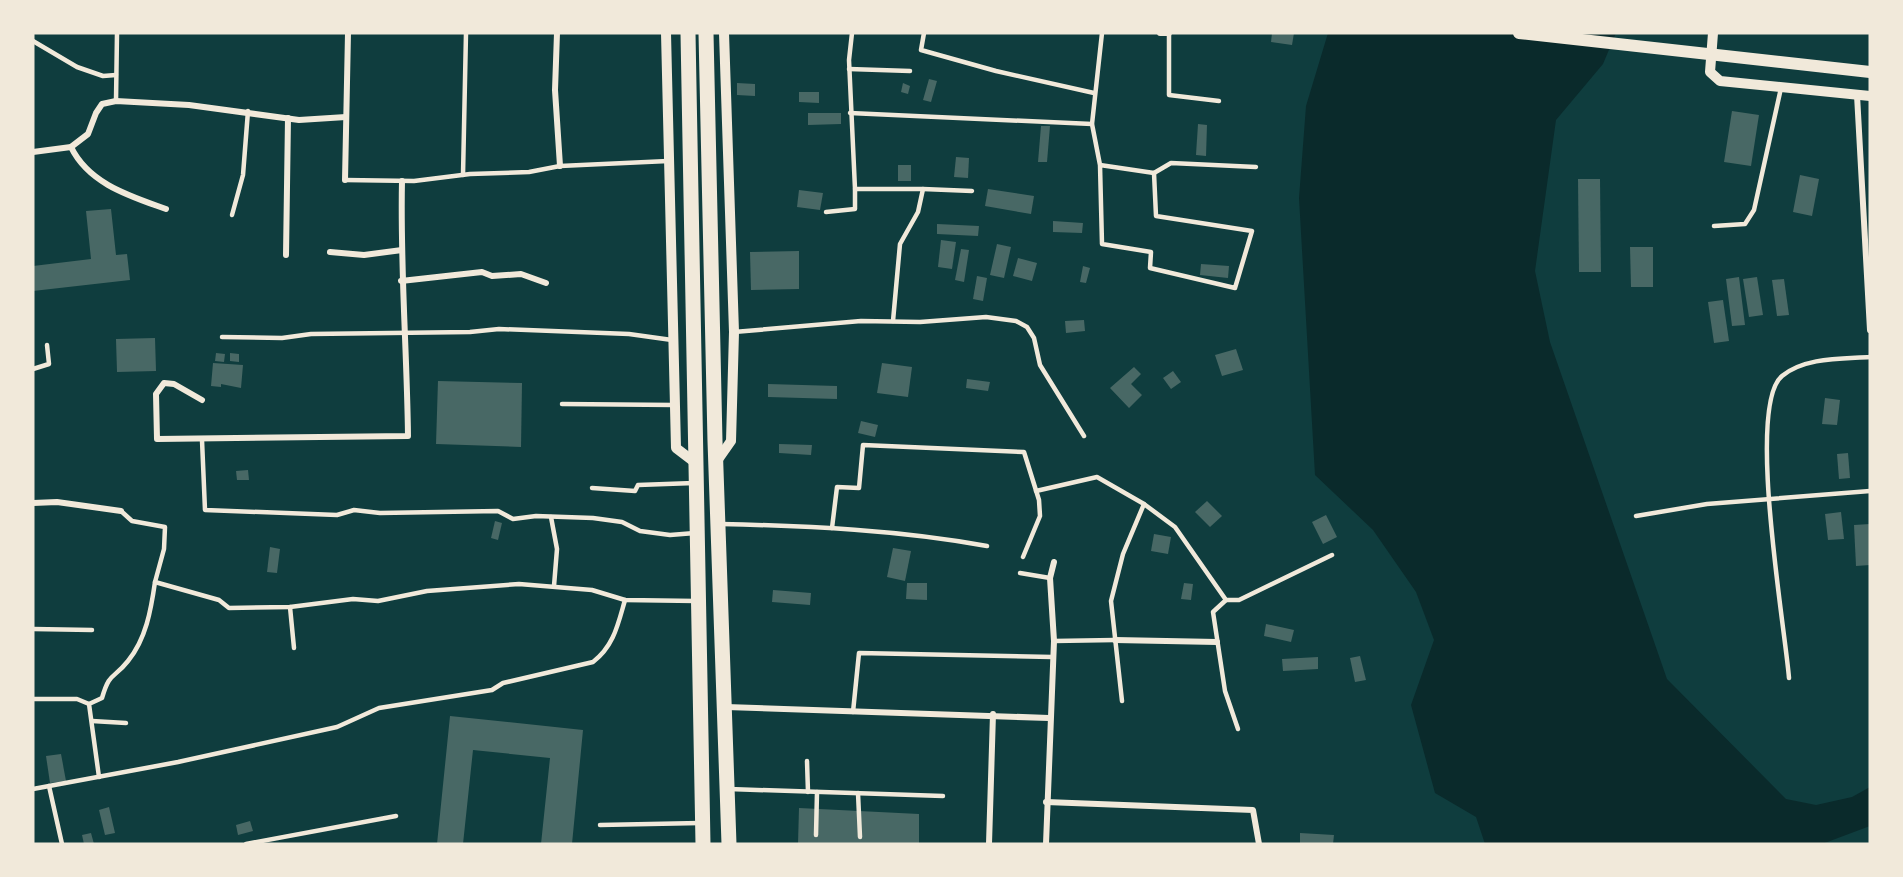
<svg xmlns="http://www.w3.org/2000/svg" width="1903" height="877" viewBox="0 0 1903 877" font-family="Inter,sans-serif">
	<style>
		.water { fill: #0a2a2b }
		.building { fill: #486865 }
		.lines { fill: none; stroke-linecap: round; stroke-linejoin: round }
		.service { stroke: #f1e9da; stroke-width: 4.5 }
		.minor { stroke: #f1e9da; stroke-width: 6 }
		.tertiary { stroke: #f1e9da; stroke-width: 10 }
		.secondary { stroke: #f1e9da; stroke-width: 12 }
		.primary { stroke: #f1e9da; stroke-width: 15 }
	</style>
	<rect width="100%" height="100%" fill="#0f3d3e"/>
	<polygon class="water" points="1328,33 1616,33 1603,64 1556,120 1535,271 1550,342 1667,679 1786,799 1816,805 1852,797 1870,787 1870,826 1822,844 1485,844 1476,817 1435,793 1411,705 1434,640 1416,592 1373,530 1315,475 1299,198 1306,106"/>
	<g class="building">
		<polygon points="1272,33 1294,33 1292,45 1271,42"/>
		<polygon points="929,79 937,81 931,102 923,100"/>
		<polygon points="737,83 755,84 755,96 737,95"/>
		<polygon points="903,83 910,86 908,94 901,92"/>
		<polygon points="799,92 819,92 819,103 799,102"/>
		<polygon points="1732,111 1759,115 1751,166 1724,162"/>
		<polygon points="808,113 841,113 841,124 808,125"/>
		<polygon points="1198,124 1207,125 1206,156 1196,155"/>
		<polygon points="1041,126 1050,126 1047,162 1038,162"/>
		<polygon points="956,157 969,158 968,178 954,177"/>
		<rect x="898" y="165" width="13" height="16"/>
		<polygon points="1800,175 1819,179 1812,216 1793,212"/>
		<polygon points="1578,179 1600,179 1601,272 1579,272"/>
		<polygon points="988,189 1034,196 1031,214 985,206"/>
		<polygon points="799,190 823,193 820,210 797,207"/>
		<polygon points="111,209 116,255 127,254 130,280 33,291 33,266 91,259 86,211"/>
		<polygon points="1053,221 1083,223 1082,233 1053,232"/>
		<polygon points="937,224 979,226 978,236 937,234"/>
		<polygon points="941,240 956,242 952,269 938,267"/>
		<polygon points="997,244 1011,247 1004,278 990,275"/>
		<polygon points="1630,247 1653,247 1653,287 1631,287"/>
		<polygon points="961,249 969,250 964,282 955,280"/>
		<polygon points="799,251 799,289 751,290 750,252"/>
		<polygon points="1018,258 1037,263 1032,281 1013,276"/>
		<polygon points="1201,264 1229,266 1228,278 1200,275"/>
		<polygon points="1083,266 1090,268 1086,283 1080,282"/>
		<polygon points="977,276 987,278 983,301 973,299"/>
		<polygon points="1739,277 1745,325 1732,326 1726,279"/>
		<polygon points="1757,277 1763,315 1749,317 1743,279"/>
		<polygon points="1784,279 1789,315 1777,316 1772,280"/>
		<polygon points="1723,300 1729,341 1714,343 1708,302"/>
		<polygon points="1084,320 1085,331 1066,333 1065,321"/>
		<polygon points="155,338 156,371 117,372 116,339"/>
		<polygon points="1236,349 1243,370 1222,376 1215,355"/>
		<polygon points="216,353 225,354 224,362 215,361"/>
		<polygon points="230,353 239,354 239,362 230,361"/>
		<polygon points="213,363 243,365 241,388 221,384 221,387 211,386"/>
		<polygon points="882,363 912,367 908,397 877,393"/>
		<polygon points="1134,367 1141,374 1131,384 1142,395 1129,408 1110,388"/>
		<polygon points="1173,371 1181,382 1171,389 1163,378"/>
		<polygon points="967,379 990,382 988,391 966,388"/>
		<polygon points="438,381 522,383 521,447 436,444"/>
		<polygon points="768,384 837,386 837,399 768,397"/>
		<polygon points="1825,398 1840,400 1837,425 1822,424"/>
		<polygon points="861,421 878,425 875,437 858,433"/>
		<polygon points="779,444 812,445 811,455 779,453"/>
		<polygon points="1848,453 1850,478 1839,479 1837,454"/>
		<polygon points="248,470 249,480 237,480 236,471"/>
		<polygon points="1207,501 1222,516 1210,527 1195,512"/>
		<polygon points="1841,512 1844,539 1828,540 1825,514"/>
		<polygon points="1326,515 1337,537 1323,544 1312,522"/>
		<polygon points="495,521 502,523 498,540 491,538"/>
		<polygon points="1870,524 1870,565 1856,566 1854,525"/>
		<polygon points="1154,534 1171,537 1168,554 1151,551"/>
		<polygon points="270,547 280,549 277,573 267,572"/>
		<polygon points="893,548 911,551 905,581 887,577"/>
		<polygon points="907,583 927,583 927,600 906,599"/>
		<polygon points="1184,583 1193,584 1191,600 1181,599"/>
		<polygon points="773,590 811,593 810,605 772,602"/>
		<polygon points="1266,624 1294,630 1291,642 1264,636"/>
		<polygon points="1360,656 1366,680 1355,682 1350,658"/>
		<polygon points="1318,657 1318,669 1283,671 1282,659"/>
		<polygon points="450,716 583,730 572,844 541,844 550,758 473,750 463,844 437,844"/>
		<polygon points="61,754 66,781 50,783 46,756"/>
		<polygon points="109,807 115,833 105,835 99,810"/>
		<polygon points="799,808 919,814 919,844 798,844"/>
		<polygon points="250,821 253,831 238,835 236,825"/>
		<polygon points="91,833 94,844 84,844 82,835"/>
		<polygon points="1300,833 1334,835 1333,844 1300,844"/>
	</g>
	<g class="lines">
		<g class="service">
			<polyline points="852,33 849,60 855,189 923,189 918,212 900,244 893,321"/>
			<polyline points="924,33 921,50 996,71 1094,93"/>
			<polyline points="1169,35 1169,95 1219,101"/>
			<polyline points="33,41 77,67 103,76 116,75"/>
			<polyline points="849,69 910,71"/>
			<polyline points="116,101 117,33"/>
			<polyline points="850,113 1092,124"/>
			<polyline points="1100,165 1154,173 1156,216 1252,231 1235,288 1150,268 1151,252 1102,244 1100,165 1092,124 1102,33"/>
			<polyline points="1154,173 1171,163 1256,167"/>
			<polyline points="463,175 466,33"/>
			<polyline points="345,180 414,181 470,174 529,172 560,166 668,161"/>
			<polyline points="923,189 972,191"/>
			<polyline points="826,212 855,209 855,189"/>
			<polyline points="232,215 243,175 248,111"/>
			<polyline points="1714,226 1745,224 1754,210 1781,88"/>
			<polyline points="734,332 861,321 920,322 986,317 1016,321 1027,327 1034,338 1040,365 1084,436"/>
			<polyline points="222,337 282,338 311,334 470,332 499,329 629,334 672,340"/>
			<polyline points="33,369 49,364 47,345"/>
			<polyline points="562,404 674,405"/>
			<polyline points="202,440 205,510 337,515 354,510 380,513 498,511 513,519 536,516 593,518 622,522 640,531 670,535 695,533"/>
			<polyline points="592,488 635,491 638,485 694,483"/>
			<polyline points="1036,491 1097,477 1144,504 1175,527 1226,600 1239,600 1332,555"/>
			<polyline points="121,511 132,521 165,527 164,549 155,582 219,600 229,608 290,607 353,599 378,601 427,591 519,584 592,590 625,600 696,601"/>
			<polyline points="1636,516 1707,504 1870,491"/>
			<polyline points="551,517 557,549 554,586"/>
			<path d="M721 524C810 526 899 530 987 546"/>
			<polyline points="832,528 837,487 859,488 863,445 1024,452 1039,500 1040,516 1023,557"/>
			<polyline points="1020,573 1050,578"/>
			<polyline points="1226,600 1213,612 1225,691 1238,729"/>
			<polyline points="290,607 294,648"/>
			<polyline points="33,629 92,630"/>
			<polyline points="1054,641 1115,640"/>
			<path d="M1789 678C1785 627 1746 406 1782 376 1805 357 1842 359 1870 357"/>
			<polyline points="33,699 77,699 89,704"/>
			<polyline points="1122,701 1111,601 1123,554 1144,504"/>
			<polyline points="853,712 859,653 1052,657"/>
			<polyline points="92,721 126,723"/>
			<polyline points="807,761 808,792"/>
			<path d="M99 777 89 704 102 698C110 671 113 680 128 661 146 639 151 610 155 582"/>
			<polyline points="49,786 62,844"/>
			<path d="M33 789 178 762 337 727 379 708 492 690 503 683 593 662C614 646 618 624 625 600"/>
			<polyline points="729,789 943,796"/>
			<polyline points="858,793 860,837"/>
			<polyline points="600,825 700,823"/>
			<polyline points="816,835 817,792"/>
			<polyline points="246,844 396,816"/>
		</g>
		<g class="minor">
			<polyline points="557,33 555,90 560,166"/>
			<polyline points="1160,33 1169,33"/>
			<polyline points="1857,95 1870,330"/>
			<path d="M71 147C89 184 130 196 166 209"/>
			<polyline points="33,152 71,147 88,134 96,113 102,104 116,101 189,105 299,120 346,117"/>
			<polyline points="345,180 348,33"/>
			<polyline points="330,252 364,255 402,250"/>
			<polyline points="286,255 288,118"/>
			<polyline points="401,281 482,272 492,276 521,274 546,283"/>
			<path d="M202 400 174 384 164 383 156 394 157 439 408 436C407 351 400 266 402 181"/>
			<polyline points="33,503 57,502 121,511"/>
			<polyline points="1115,640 1217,642"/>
			<polyline points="726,707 1049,718"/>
			<polyline points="1046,802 1253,810 1259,844"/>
			<polyline points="989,844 993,714"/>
			<polyline points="1046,844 1054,641 1050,578 1054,562"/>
		</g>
		<g class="tertiary">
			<polyline points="666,33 676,448 697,464"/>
			<polyline points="1713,33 1710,72 1720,81 1870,96"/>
			<polyline points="717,461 731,441 734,332 724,33"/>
		</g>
		<polyline class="secondary" points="1519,33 1870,72"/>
		<g class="primary">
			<polyline points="688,33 703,844"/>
			<polyline points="706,33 715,441 729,844"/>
		</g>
	</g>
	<rect width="1903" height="877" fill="none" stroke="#f1e9da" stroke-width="69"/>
</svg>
